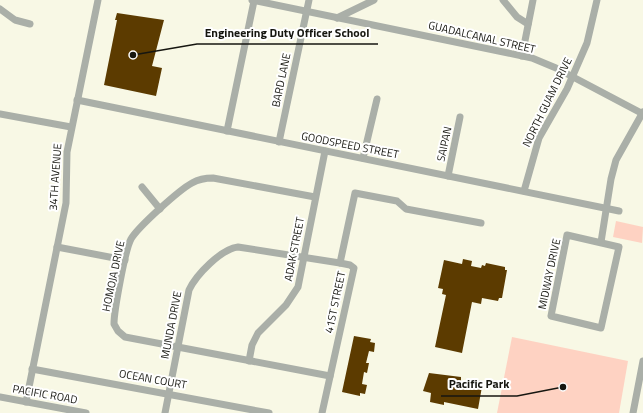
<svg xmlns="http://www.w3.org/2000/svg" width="643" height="413" viewBox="0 0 643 413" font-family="'Titillium Web',sans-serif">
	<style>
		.green { fill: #fed2c2 }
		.building { fill: #5c3b00 }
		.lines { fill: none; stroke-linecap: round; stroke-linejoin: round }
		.minor { stroke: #aaafa8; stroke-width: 7 }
		.labels { text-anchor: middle; stroke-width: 4; stroke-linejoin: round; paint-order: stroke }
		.street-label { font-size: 11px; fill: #161610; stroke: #fff }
		.leader { fill: none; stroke: #161610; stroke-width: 1.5 }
		.callout-dot { fill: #161610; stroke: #fff; stroke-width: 1.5 }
		.callout-label { font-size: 12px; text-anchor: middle; font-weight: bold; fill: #161610; stroke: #fff; stroke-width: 4; stroke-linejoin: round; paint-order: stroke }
	</style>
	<rect width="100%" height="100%" fill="#f8f8e5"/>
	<g class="green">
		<polygon points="616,221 643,227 642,243 613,237"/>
		<polygon points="512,337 628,361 619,413 497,413"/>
	</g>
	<g class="building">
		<polygon points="117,13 164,20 152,66 162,68 156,96 104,85 117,20 115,20"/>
		<polygon points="463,259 472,261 471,266 481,268 482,265 485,266 486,263 505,267 505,270 507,270 502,298 499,298 498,301 482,298 481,304 472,302 462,353 435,347 446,295 442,294 443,289 438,288 444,260 462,264"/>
		<polygon points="354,336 371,339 370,342 375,343 374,352 369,351 366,363 369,363 367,373 364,372 362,384 367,385 365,394 360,393 360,396 342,392"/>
		<polygon points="429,373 461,377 461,381 472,383 474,379 483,381 478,409 444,402 444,405 430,402 431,393 423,391"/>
	</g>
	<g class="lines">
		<g class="minor">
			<polyline points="252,0 532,58 556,68 643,114"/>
			<polyline points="503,0 517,17 528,24"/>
			<polyline points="0,9 15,20 30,24"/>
			<polyline points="337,18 374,0"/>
			<polyline points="522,56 533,0"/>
			<polyline points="77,100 619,211"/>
			<polyline points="0,114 71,127"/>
			<polyline points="227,131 254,1"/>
			<polyline points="279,142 309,0"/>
			<polyline points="363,158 377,99"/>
			<polyline points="448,176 460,117"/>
			<polyline points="142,187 160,209"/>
			<polyline points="524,191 539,138 567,89 587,43 597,0"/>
			<path d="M315 197 213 178C206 178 199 179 192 183 179 190 138 227 131 239 125 250 114 311 114 324L118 331 125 337 330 376"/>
			<polygon points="567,235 619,247 601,328 551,316"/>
			<polyline points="601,242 611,179 616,160 643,112"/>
			<polyline points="57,247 125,260"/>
			<polyline points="340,263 355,193 397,201 406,209 481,223"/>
			<polyline points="249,361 252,345 258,333 286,305 298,287 325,151"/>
			<polyline points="32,369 269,413"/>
			<polyline points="0,397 86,413"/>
			<polyline points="26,402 66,203 67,152 98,0"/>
			<path d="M165 413 189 290C196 275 221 249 238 247L340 263 350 265 354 268 322 413"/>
			<polyline points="633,413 643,361"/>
		</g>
	</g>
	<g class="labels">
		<g class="street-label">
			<text transform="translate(482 37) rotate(13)" y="4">GUADALCANAL STREET</text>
			<text transform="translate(281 80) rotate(-78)" y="4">BARD LANE</text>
			<text transform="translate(547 102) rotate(-64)" y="4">NORTH GUAM DRIVE</text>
			<text transform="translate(444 144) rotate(-78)" y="4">SAIPAN</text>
			<text transform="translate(350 145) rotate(11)" y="4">GOODSPEED STREET</text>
			<text transform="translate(55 177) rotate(-86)" y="4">34TH AVENUE</text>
			<text transform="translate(294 249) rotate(-79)" y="4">ADAK STREET</text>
			<text transform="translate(549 274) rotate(-78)" y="4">MIDWAY DRIVE</text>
			<text transform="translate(113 276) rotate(-78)" y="4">HOMOJA DRIVE</text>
			<text transform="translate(335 302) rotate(-78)" y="4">41ST STREET</text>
			<text transform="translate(171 325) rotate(-79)" y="4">MUNDA DRIVE</text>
			<text transform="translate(153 379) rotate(10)" y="4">OCEAN COURT</text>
			<text transform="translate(45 394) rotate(10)" y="4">PACIFIC ROAD</text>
		</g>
	</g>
	<path class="leader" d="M133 55L197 44H378M563 387L517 396H441"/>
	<g class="callout-dot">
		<circle cx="133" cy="55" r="4"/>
		<circle cx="563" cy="387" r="4"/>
	</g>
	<g class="callout-label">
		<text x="287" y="37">Engineering Duty Officer School</text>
		<text x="479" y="388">Pacific Park</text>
	</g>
</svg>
